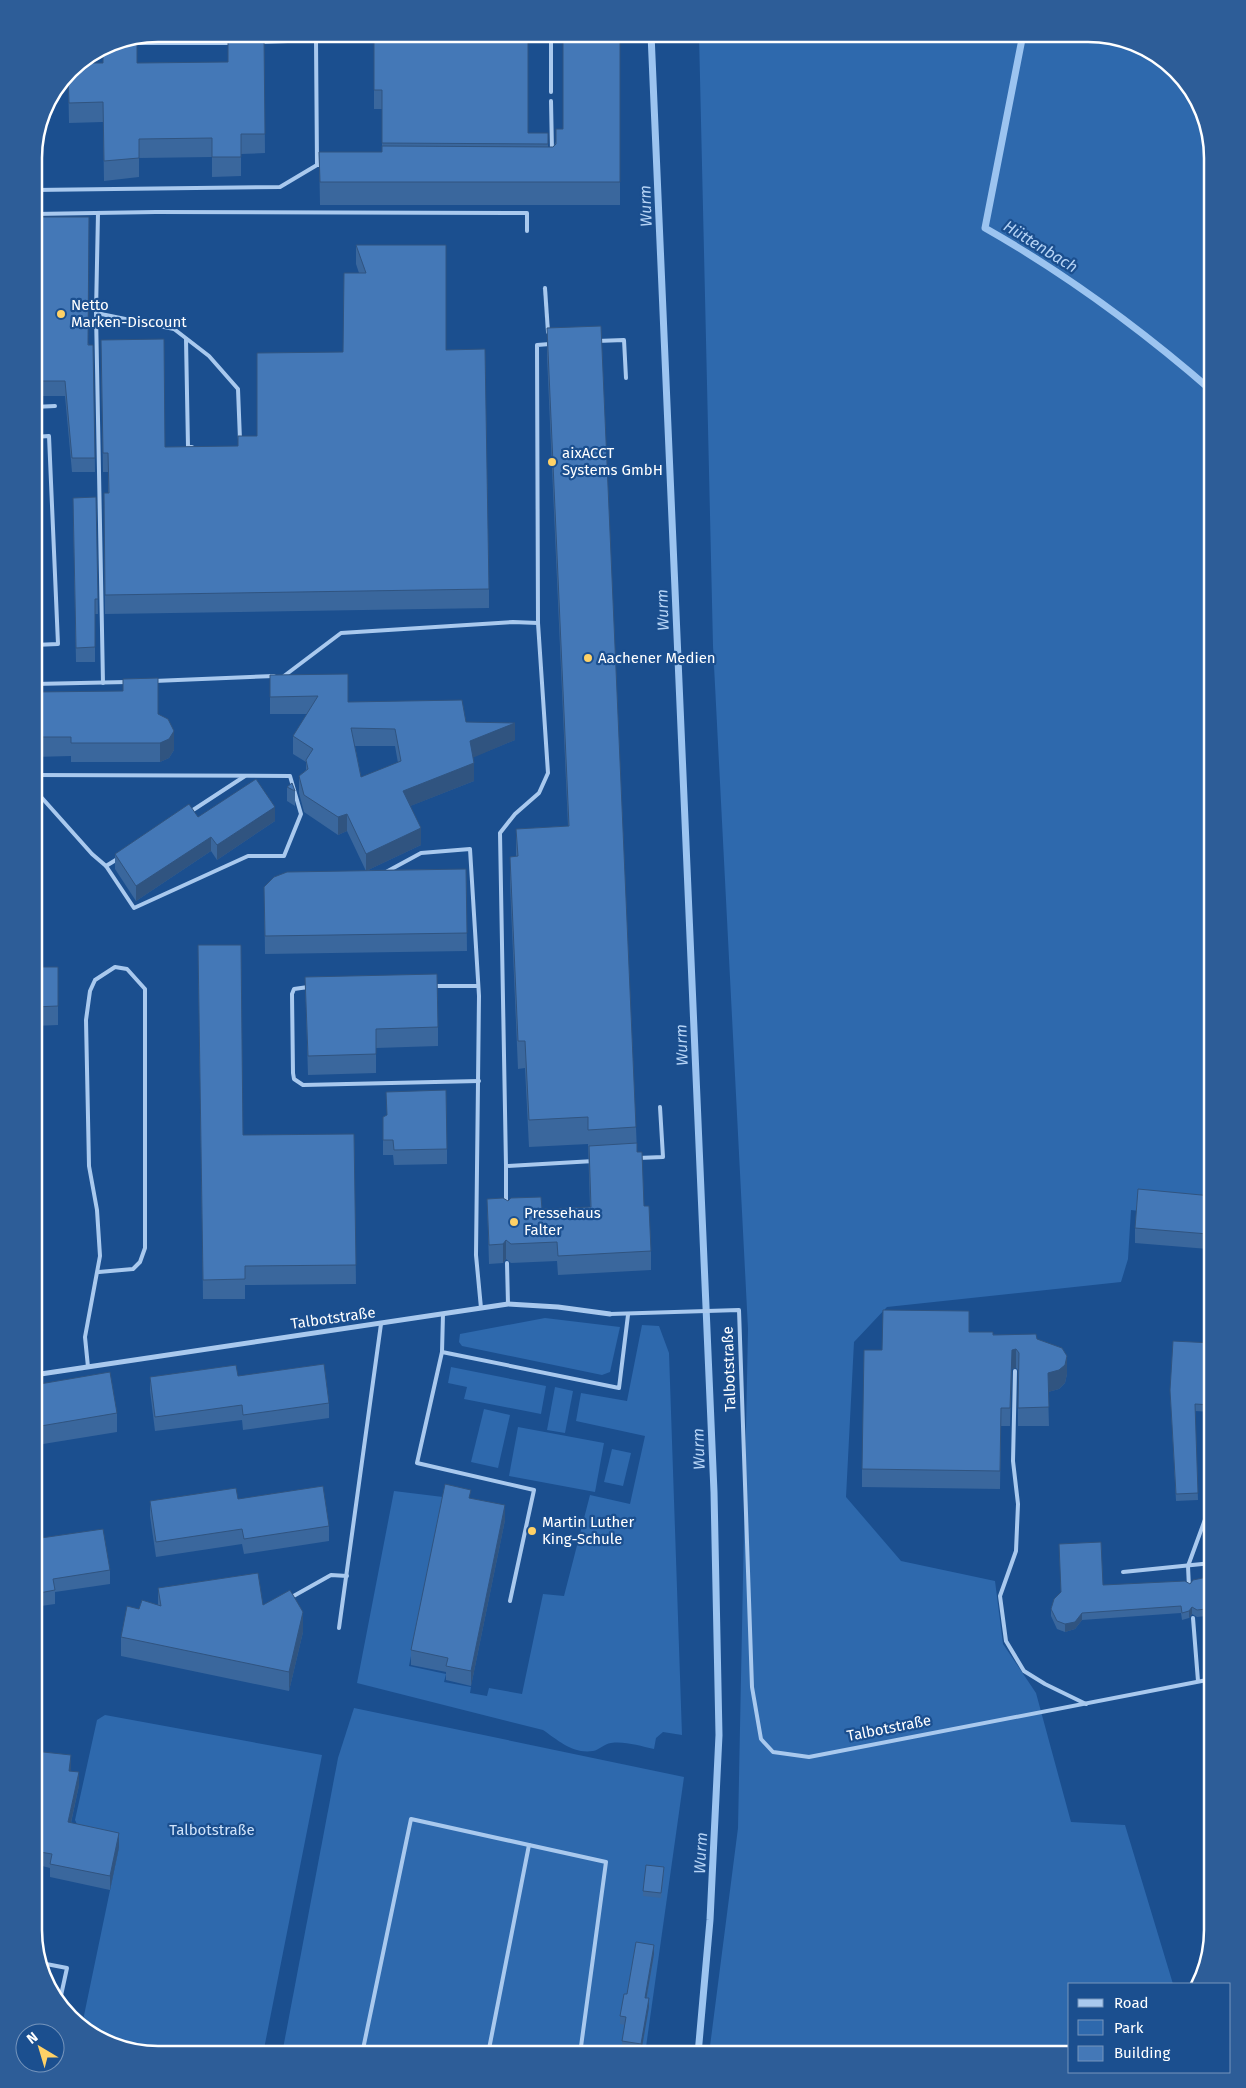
<svg xmlns="http://www.w3.org/2000/svg" width="1246" height="2088" viewBox="0 0 1246 2088" font-family="'Fira Sans',sans-serif">
	<style>
		.green { fill: #2e69ad }
		.lines { fill: none; stroke-linecap: round; stroke-linejoin: round }
		.stream { stroke: #9cc4f0; stroke-width: 7 }
		.lane { stroke: #a9c9ee; stroke-width: 4 }
		.street { stroke: #a9c9ee; stroke-width: 5 }
		.wall { fill: #3a679d; fill-rule: evenodd }
		.shaded-wall { fill: #305480 }
		.building { fill: #4478b7; stroke: #305480; fill-rule: evenodd }
		.poi-dot { fill: #ffd166; stroke: #1b4f8f; stroke-width: 2 }
		.labels { text-anchor: middle; stroke-width: 4.5; stroke-linejoin: round; paint-order: stroke }
		.poi-label { font-size: 15px; fill: #fff; stroke: #1b4f8f; text-anchor: start }
		.street-label { font-size: 15px; fill: #fff; stroke: #1b4f8f }
		.park-label { font-size: 15px; fill: #cfe3fa; stroke: #1b4f8f }
		.water-label { font-size: 16px; font-style: italic; fill: #b5d3f5; stroke: #1b4f8f }
		.rim { fill: none; stroke: #fff; stroke-width: 2.5 }
	</style>
	<rect width="100%" height="100%" fill="#1b4f8f"/>
	<g class="green">
		<polygon points="699,34 1096,34 1157,55 1199,104 1212,159 1212,1220 1131,1210 1128,1259 1121,1282 887,1307 854,1342 846,1497 901,1561 995,1581 1003,1644 1036,1693 1071,1822 1125,1825 1173,1984 1070,1984 1070,2054 709,2054 738,1828 748,1329 713,646"/>
		<polygon points="545,1318 620,1327 610,1372 602,1375 462,1346 459,1342 460,1334"/>
		<path d="M642 1325 659 1326 669 1353 682 1735 663 1732 656 1738 654 1749C640 1746 625 1741 611 1743 604 1744 599 1750 593 1751 573 1754 559 1741 543 1730L357 1683 394 1491 443 1497 409 1666 446 1674 444 1682 471 1687 470 1693 487 1696 489 1688 522 1694 543 1594 564 1596 590 1495 630 1504 645 1436 576 1421 581 1393 627 1401Z"/>
		<polygon points="451,1367 546,1386 541,1414 464,1399 467,1387 448,1383"/>
		<polygon points="555,1387 573,1391 565,1433 547,1430"/>
		<polygon points="484,1409 510,1415 498,1468 471,1462"/>
		<polygon points="518,1427 604,1443 595,1492 509,1476"/>
		<polygon points="612,1449 631,1453 623,1486 604,1482"/>
		<polygon points="354,1708 684,1777 645,2054 282,2054 338,1758"/>
		<polygon points="105,1715 322,1755 263,2054 151,2054 89,2033 82,2025 119,1847 82,1835 75,1820 97,1720"/>
	</g>
	<g class="lines">
		<g class="stream">
			<polyline points="651,34 714,1492 719,1735 710,1920 698,2054"/>
			<path d="M1023 34 985 228C1066 274 1142 330 1212 391"/>
		</g>
		<g class="lane">
			<polyline points="524,34 551,34"/>
			<polyline points="551,34 551,92"/>
			<polyline points="316,40 317,165"/>
			<polyline points="259,42 316,40 377,34"/>
			<polyline points="134,43 232,43"/>
			<polyline points="551,101 552,151"/>
			<polyline points="34,190 280,187 317,165 324,165"/>
			<polyline points="98,213 96,313 103,683"/>
			<polyline points="34,214 156,212 527,213 527,231"/>
			<polyline points="545,288 548,332"/>
			<polyline points="96,313 174,329 209,356 238,389 240,440"/>
			<polyline points="186,339 188,447 192,447"/>
			<polyline points="597,341 624,340 626,378"/>
			<polyline points="550,344 537,345 538,623 548,773 539,793 515,814 500,833 506,1166 594,1161"/>
			<polyline points="34,407 55,406"/>
			<polyline points="34,645 58,644 49,436 34,437"/>
			<polyline points="284,676 341,633 513,622 538,623"/>
			<polyline points="154,681 274,676"/>
			<polyline points="34,684 127,682"/>
			<polyline points="34,789 92,854 106,866 134,908 248,856 284,856 301,814 290,776 34,775"/>
			<polyline points="190,812 245,776"/>
			<polyline points="106,866 119,858"/>
			<polyline points="386,872 421,853 470,849 479,996 476,1255 481,1308"/>
			<polyline points="433,986 478,986"/>
			<polyline points="308,987 294,989 292,994 293,1073 294,1079 303,1085 479,1081"/>
			<polyline points="638,1158 663,1157 660,1107"/>
			<polyline points="506,1166 506,1204"/>
			<polyline points="507,1263 508,1304"/>
			<polyline points="443,1314 442,1352 417,1463 534,1490 510,1601"/>
			<polyline points="610,1314 739,1310 752,1687 761,1739 773,1752 809,1757 1212,1679"/>
			<polyline points="442,1352 619,1388 628,1315"/>
			<polyline points="88,1367 85,1337 100,1256 97,1210 89,1166 86,1020 90,991 95,980 115,967 127,969 145,989 145,1248 140,1262 133,1269 99,1272"/>
			<polyline points="1015,1371 1013,1461 1018,1504 1016,1551 1000,1596 1006,1641 1024,1671 1045,1684 1086,1704"/>
			<polyline points="1123,1572 1212,1563"/>
			<polyline points="1189,1588 1188,1566 1207,1514 1212,1464"/>
			<polyline points="290,1598 331,1575 347,1576"/>
			<polyline points="1193,1618 1198,1681"/>
			<polyline points="339,1628 381,1324"/>
			<polyline points="41,1963 67,1968 60,2000"/>
			<polyline points="362,2054 411,1819 606,1862 580,2054"/>
			<polyline points="488,2054 529,1845"/>
		</g>
		<polyline class="street" points="34,1375 508,1304 558,1307 610,1314"/>
	</g>
	<g class="wall">
		<polygon points="374,34 528,133 548,133 548,147 553,147 563,129 620,34 620,205 320,205 319,152 382,152 382,109 374,109"/>
		<polygon points="264,37 265,153 241,154 241,176 212,177 212,157 139,158 139,177 104,181 103,122 69,123 68,74 137,63 228,62"/>
		<polygon points="34,217 89,345 93,345 95,472 72,472 65,396 34,396"/>
		<polygon points="356,245 446,350 489,589 489,608 105,614 104,512 108,493 108,472 103,472 101,359 165,447 238,446 257,436 343,352 359,273 356,264"/>
		<polygon points="547,328 636,1127 637,1152 644,1206 651,1251 651,1270 558,1275 557,1261 511,1263 506,1259 503,1263 489,1264 487,1199 508,1201 542,1209 590,1207 588,1144 529,1147 525,1068 518,1069 510,884 510,857 516,856 516,829 568,826 547,356"/>
		<polygon points="96,497 98,614 95,614 95,662 76,662 73,512"/>
		<path d="M270 675 348 702 466 722 515 740 473 757 474 781 410 806 421 845 368 870 466 869 467 951 265 954 264 887 366 871 347 831 338 835 304 812 299 793V776L306 770V762L293 754V736L308 714H270ZM355 746H395L398 763 361 777Z"/>
		<polygon points="34,692 158,714 174,750 169,758 160,762 71,762 71,756 34,757"/>
		<polygon points="287,787 295,791 295,806 287,801"/>
		<polygon points="198,817 275,821 217,860 211,851 136,901 115,869 115,854"/>
		<polygon points="34,936 42,967 58,967 58,1025 34,1026"/>
		<polygon points="198,945 243,1135 354,1134 356,1284 245,1285 245,1299 203,1299"/>
		<polygon points="305,977 438,1027 438,1046 376,1048 376,1073 308,1075"/>
		<polygon points="34,1114 37,1283 34,1283"/>
		<polygon points="383,1117 447,1149 447,1164 394,1165 393,1155 383,1155"/>
		<polygon points="1212,1210 1208,1249 1135,1243 1135,1228"/>
		<polygon points="34,1292 43,1331 43,1350 34,1351"/>
		<polygon points="969,1332 1037,1339 1067,1374 1065,1383 1059,1389 1048,1392 1049,1426 1018,1426 1018,1370 1016,1368 1012,1369 1010,1426 1001,1426 1000,1489 862,1487 862,1469 882,1350"/>
		<polygon points="1212,1343 1212,1412 1195,1411 1198,1500 1176,1501 1170,1390"/>
		<polygon points="238,1376 329,1403 329,1418 243,1430 242,1420 155,1431 150,1391 150,1377"/>
		<polygon points="34,1385 117,1413 117,1432 37,1445 37,1459 34,1460"/>
		<polygon points="471,1498 505,1520 471,1686 446,1680 446,1672 411,1665 411,1650"/>
		<polygon points="238,1499 329,1526 329,1541 244,1554 242,1544 156,1557 150,1516 150,1501"/>
		<polygon points="34,1539 110,1570 110,1584 55,1592 55,1604 34,1607"/>
		<polygon points="1212,1576 1212,1608 1206,1610 1206,1616 1197,1617 1192,1614 1189,1618 1182,1620 1181,1613 1082,1620 1075,1629 1065,1632 1057,1629 1051,1616 1051,1609 1103,1585 1190,1584"/>
		<polygon points="158,1588 263,1605 303,1632 289,1691 121,1656 121,1637 139,1609 158,1605"/>
		<polygon points="34,1751 71,1771 79,1785 71,1823 119,1847 110,1890 50,1877 50,1868 34,1864"/>
		<polygon points="664,1872 661,1898 643,1896 643,1891"/>
		<polygon points="654,1954 647,1998 649,2007 641,2053 622,2049 622,2041 625,2025 620,2024 620,2016 627,1994"/>
	</g>
	<g class="shaded-wall">
		<polygon points="515,723 515,740 470,759 470,741"/>
		<polygon points="174,731 174,750 169,758 160,762 160,743"/>
		<polygon points="474,763 474,781 403,809 403,791"/>
		<polygon points="275,807 275,821 217,860 217,845"/>
		<polygon points="347,814 347,831 338,835 338,817"/>
		<polygon points="421,828 421,845 366,871 366,854"/>
		<polygon points="211,837 211,851 136,901 136,886"/>
		<polygon points="1212,1196 1212,1210 1208,1249 1208,1234"/>
		<polygon points="506,1240 506,1259 503,1263 503,1244"/>
		<polygon points="1016,1349 1016,1368 1012,1369 1010,1426 1012,1350"/>
		<polygon points="1067,1356 1067,1374 1065,1383 1059,1389 1048,1392 1048,1373"/>
		<polygon points="505,1505 505,1520 471,1686 471,1671"/>
		<polygon points="1212,1601 1212,1608 1206,1610 1205,1603"/>
		<polygon points="1192,1607 1192,1614 1189,1618 1189,1611"/>
		<polygon points="303,1612 303,1632 289,1691 289,1672"/>
		<polygon points="1082,1613 1082,1620 1075,1629 1065,1632 1065,1624"/>
		<polygon points="71,1755 71,1769 69,1784 69,1771"/>
		<polygon points="79,1772 79,1785 68,1836 68,1822"/>
		<polygon points="119,1833 119,1847 110,1890 110,1876"/>
		<polygon points="654,1945 654,1954 645,2006 645,1998"/>
		<polygon points="649,1998 649,2007 641,2053 641,2044"/>
	</g>
	<g class="building">
		<polygon points="374,34 528,34 528,133 548,133 548,144 382,143 382,90 374,90"/>
		<polygon points="563,34 620,34 620,182 320,182 319,152 382,152 382,146 553,147 556,144 556,129 563,129"/>
		<polygon points="264,37 265,134 241,134 241,157 212,157 212,138 139,139 139,158 104,161 103,102 69,103 68,73 71,70 81,63 103,63 103,48 111,43 122,41 137,41 137,63 228,62 228,38"/>
		<polygon points="34,217 89,217 88,345 93,345 95,458 72,458 65,381 34,381"/>
		<polygon points="356,245 446,245 446,350 485,349 489,589 105,595 104,493 109,493 108,453 103,453 101,340 164,339 165,447 238,446 238,436 257,436 257,353 343,352 344,273 366,273"/>
		<polygon points="601,326 636,1127 588,1130 588,1117 529,1120 525,1041 518,1041 510,857 518,856 516,829 569,826 547,328"/>
		<polygon points="96,497 98,599 95,599 95,647 76,648 73,498"/>
		<path d="M348 674V702L462 700 466 722 515 723 470 741 474 763 403 791 421 828 366 854 347 814 338 817 304 795 299 776 308 769 306 760 313 749 293 736 318 696 270 697V675ZM351 728 395 729 401 761 361 777Z"/>
		<polygon points="158,678 158,714 168,719 174,731 169,739 160,743 71,743 71,737 34,737 34,692 123,691 123,679"/>
		<polygon points="256,779 275,807 217,845 211,837 136,886 115,854 189,804 198,817"/>
		<polygon points="292,783 295,791 287,787"/>
		<polygon points="466,869 467,933 265,936 264,887 274,877 287,872"/>
		<polygon points="39,935 42,967 58,967 58,1006 34,1007 34,936"/>
		<polygon points="198,945 241,945 243,1135 354,1134 356,1265 245,1266 245,1279 203,1280"/>
		<polygon points="437,974 438,1027 376,1029 376,1054 308,1056 305,977"/>
		<polygon points="446,1090 447,1149 394,1150 393,1140 383,1140 383,1117 387,1115 386,1092"/>
		<polygon points="34,1114 37,1264 34,1264"/>
		<polygon points="637,1143 637,1152 642,1152 644,1206 649,1206 651,1251 558,1256 557,1242 511,1244 506,1240 503,1244 489,1245 487,1199 503,1198 508,1201 511,1198 541,1197 542,1209 591,1207 589,1146"/>
		<polygon points="1138,1189 1212,1196 1208,1234 1135,1228"/>
		<polygon points="37,1291 43,1331 34,1332 34,1292"/>
		<polygon points="883,1310 969,1311 969,1332 993,1332 993,1335 1036,1334 1037,1339 1062,1348 1067,1356 1065,1365 1059,1370 1048,1373 1049,1407 1018,1408 1019,1353 1016,1349 1012,1350 1010,1408 1001,1408 1000,1471 862,1469 864,1350 882,1350"/>
		<polygon points="1173,1341 1212,1343 1212,1405 1195,1404 1198,1493 1176,1494 1170,1390"/>
		<polygon points="324,1364 329,1403 243,1415 242,1405 155,1417 150,1377 236,1365 238,1376"/>
		<polygon points="110,1372 117,1413 35,1427 37,1441 34,1441 34,1385"/>
		<polygon points="445,1484 471,1490 469,1498 505,1505 471,1671 446,1666 448,1658 411,1650"/>
		<polygon points="323,1486 329,1526 244,1539 242,1529 156,1542 150,1501 236,1488 238,1499"/>
		<polygon points="103,1529 110,1570 53,1579 55,1590 34,1594 34,1539"/>
		<polygon points="1101,1542 1103,1585 1185,1581 1190,1584 1193,1580 1212,1576 1212,1601 1205,1603 1206,1609 1197,1610 1192,1607 1189,1611 1182,1613 1181,1606 1082,1613 1075,1622 1065,1624 1057,1621 1051,1609 1054,1599 1061,1592 1059,1544"/>
		<polygon points="258,1573 263,1605 290,1590 303,1612 289,1672 121,1637 127,1606 139,1609 142,1600 161,1606 158,1588"/>
		<polygon points="34,1751 71,1755 69,1771 79,1772 68,1822 119,1833 110,1876 50,1864 52,1854 34,1851"/>
		<polygon points="646,1865 664,1867 661,1893 643,1891"/>
		<polygon points="636,1942 654,1945 645,1998 649,1998 641,2044 622,2041 626,2017 620,2016 624,1994 627,1994"/>
	</g>
	<g class="poi-dot">
		<circle cx="61" cy="314" r="5"/>
		<circle cx="552" cy="462" r="5"/>
		<circle cx="588" cy="658" r="5"/>
		<circle cx="514" cy="1222" r="5"/>
		<circle cx="532" cy="1531" r="5"/>
	</g>
	<g class="labels">
		<g class="poi-label">
			<text x="71" y="310">Netto<tspan x="71" dy="17">Marken-Discount</tspan></text>
			<text x="562" y="458">aixACCT<tspan x="562" dy="17">Systems GmbH</tspan></text>
			<text x="598" y="663">Aachener Medien</text>
			<text x="524" y="1218">Pressehaus<tspan x="524" dy="17">Falter</tspan></text>
			<text x="542" y="1527">Martin Luther<tspan x="542" dy="17">King-Schule</tspan></text>
		</g>
		<g class="street-label">
			<text transform="translate(333 1318) rotate(-8)" y="5">Talbotstraße</text>
			<text transform="translate(729 1369) rotate(-92)" y="5">Talbotstraße</text>
			<text transform="translate(889 1728) rotate(-11)" y="5">Talbotstraße</text>
		</g>
		<g class="park-label">
			<text x="212" y="1835">Talbotstraße</text>
		</g>
		<g class="water-label">
			<text transform="translate(645 206) rotate(-92)" y="6">Wurm</text>
			<text transform="translate(1041 246) rotate(32)" y="6">Hüttenbach</text>
			<text transform="translate(662 610) rotate(-92)" y="6">Wurm</text>
			<text transform="translate(681 1045) rotate(-92)" y="6">Wurm</text>
			<text transform="translate(698 1449) rotate(-92)" y="6">Wurm</text>
			<text transform="translate(700 1853) rotate(-87)" y="6">Wurm</text>
		</g>
	</g>
	<path d="M0 0H1246V2088H0ZM158 42H1088A116 116 0 0 1 1204 158V1930A116 116 0 0 1 1088 2046H158A116 116 0 0 1 42 1930V158A116 116 0 0 1 158 42Z" fill="#2d5d98" fill-rule="evenodd"/>
	<path class="rim" d="M158 42H1088A116 116 0 0 1 1204 158V1930A116 116 0 0 1 1088 2046H158A116 116 0 0 1 42 1930V158A116 116 0 0 1 158 42Z"/>
	<rect x="1068" y="1983" width="162" height="90" fill="#1b4f8f" stroke="#7695bc"/>
	<rect x="1078" y="1999" width="25" height="8" fill="#a9c9ee" stroke="#7695bc"/>
	<text x="1114" y="2008" font-size="15" fill="#ffffff">Road</text>
	<rect x="1078" y="2020" width="25" height="15" fill="#2e69ad" stroke="#7695bc"/>
	<text x="1114" y="2033" font-size="15" fill="#ffffff">Park</text>
	<rect x="1078" y="2046" width="25" height="15" fill="#4478b7" stroke="#7695bc"/>
	<text x="1114" y="2058" font-size="15" fill="#ffffff">Building</text>
	<g transform="translate(40 2048) rotate(322)"><circle r="24" fill="#1b4f8f" stroke="#7695bc"/>
	<path d="M0-4L9 19L0 12L-9 19Z" fill="#ffd166"/>
	<text y="-8" font-size="14" font-weight="bold" text-anchor="middle" fill="#ffffff">N</text>
	</g>
</svg>
